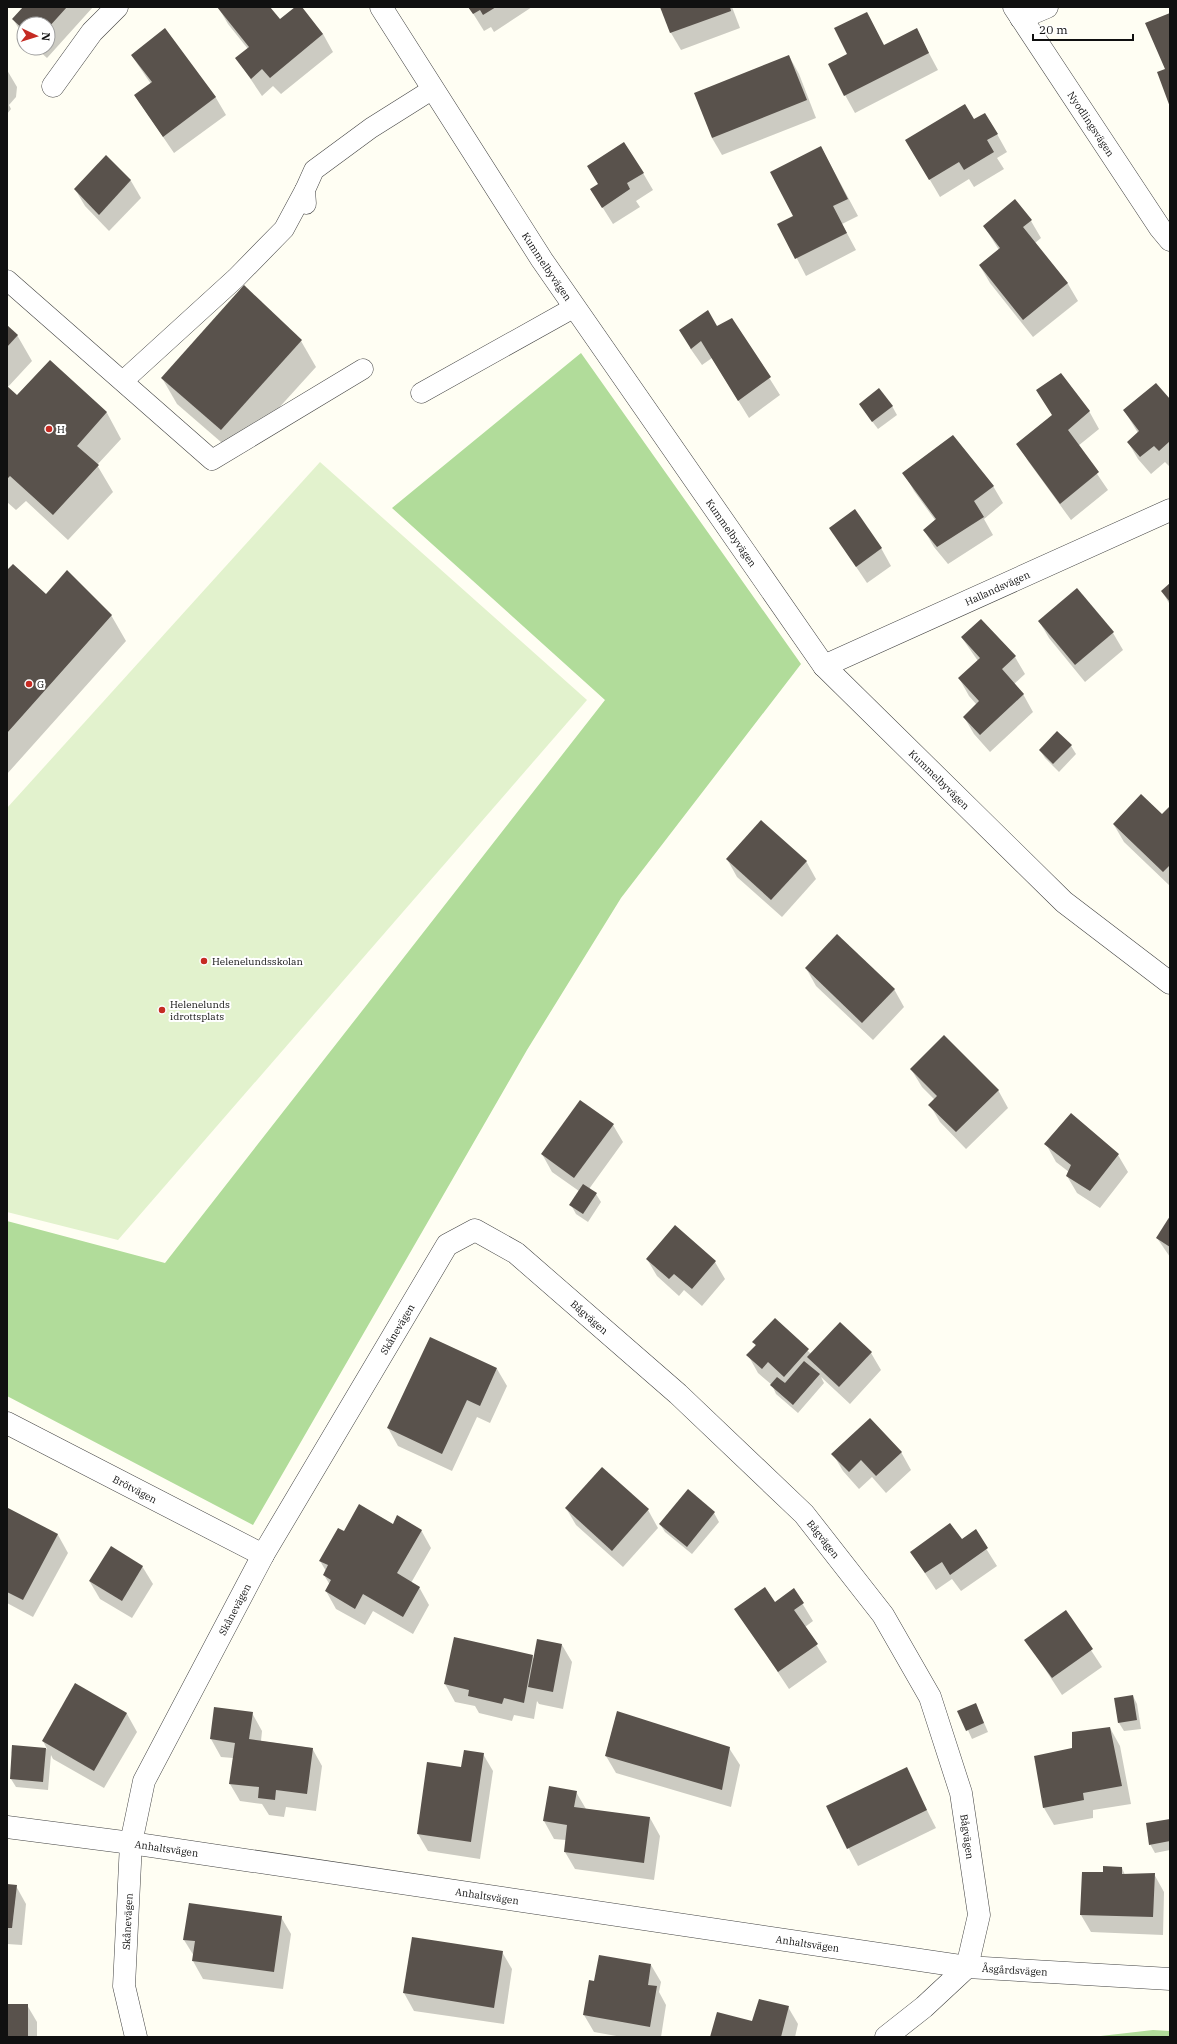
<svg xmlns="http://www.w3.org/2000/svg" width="1177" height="2044" viewBox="0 0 1177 2044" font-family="'IBM Plex Serif',serif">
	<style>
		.forest { fill: #b1dc9a }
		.pitch { fill: #e2f2cd }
		.shadow { fill: #0003 }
		.building { fill: #59524c }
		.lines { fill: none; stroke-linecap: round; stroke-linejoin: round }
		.lane-casing { stroke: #434343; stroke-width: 21 }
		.street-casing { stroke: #434343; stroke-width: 23 }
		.lane { stroke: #fff; stroke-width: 20 }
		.street { stroke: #fff; stroke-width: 22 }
		.poi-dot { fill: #c52b23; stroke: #fff; stroke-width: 1.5 }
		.labels { text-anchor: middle; stroke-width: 4; stroke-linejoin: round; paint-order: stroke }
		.street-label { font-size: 10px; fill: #101010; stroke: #fff }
		.poi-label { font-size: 10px; fill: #101010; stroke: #fff; text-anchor: start }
	</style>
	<rect width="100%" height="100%" fill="#fffef3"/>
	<g class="forest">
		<polygon points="581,353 801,664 621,898 527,1050 253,1525 7,1396 7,1221 165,1263 605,700 392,508"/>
		<polygon points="1153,2030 1170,2031 1170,2037 1092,2037"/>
	</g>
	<polygon class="pitch" points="320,462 587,700 118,1240 7,1212 7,808"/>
	<g class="shadow">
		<polygon points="24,7 93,7 47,58 36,48 48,48 48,24 24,24 24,37 13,19"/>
		<polygon points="218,7 268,7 280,20 297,7 300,7 323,34 333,52 281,94 273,86 262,96 237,59 248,49 228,24"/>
		<polygon points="469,7 532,7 494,32 491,27 484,31"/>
		<polygon points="662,7 732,7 740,28 681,50 671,33"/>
		<polygon points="916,29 938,70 855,113 845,95 884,46"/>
		<polygon points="165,30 216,98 226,115 174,153 135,96 151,84 132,56"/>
		<polygon points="789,56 799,74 816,118 722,155 712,138"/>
		<polygon points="7,70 17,87 16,97 9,105 11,109 7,114"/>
		<polygon points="974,121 997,134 1007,152 997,158 1004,169 974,187 969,179 940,197 917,158"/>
		<polygon points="821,147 858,216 842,224 856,250 806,276 779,224 794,217"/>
		<polygon points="106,157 131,181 141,198 109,231 85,206 75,189"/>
		<polygon points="643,173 653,190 636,201 640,207 613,224 591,189"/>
		<polygon points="1015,200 1031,221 1041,238 1035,243 1068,284 1078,301 1033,337 990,283 980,266 999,250 984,226"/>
		<polygon points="732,319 780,395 749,418 712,358 702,365 690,348 717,327"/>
		<polygon points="7,326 17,335 32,361 7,388 17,397 50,361 107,413 121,439 97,465 113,492 68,540 26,501 16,510 7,502"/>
		<polygon points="301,341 316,367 236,455 177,404 162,378"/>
		<polygon points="1170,401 1170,467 1165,462 1151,474 1138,459 1128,442 1138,433 1124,410"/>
		<polygon points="892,406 897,415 878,429 865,412"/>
		<polygon points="1089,411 1099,429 1078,446 1108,490 1071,520 1028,461 1018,444 1053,416"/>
		<polygon points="904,473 993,486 1003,503 984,519 993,535 948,564 934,547 924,530 935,520 914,491"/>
		<polygon points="830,528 881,548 891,566 867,583"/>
		<polygon points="7,572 46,596 111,615 126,641 7,774"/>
		<polygon points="1170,584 1170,605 1162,591"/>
		<polygon points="1077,589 1113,633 1123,650 1085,682 1049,638 1039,621"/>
		<polygon points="962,638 1015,657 1025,674 1014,684 1023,694 1033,712 990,752 974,734 964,717 977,705 969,696 959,678 978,661"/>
		<polygon points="1071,746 1076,754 1059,772 1045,758 1040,750"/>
		<polygon points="1170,807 1170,886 1124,842 1114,825 1162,815"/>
		<polygon points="727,859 806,861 816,879 782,917 737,877"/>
		<polygon points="806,968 894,989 904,1007 873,1040 816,986"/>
		<polygon points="911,1069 998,1090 1008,1108 966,1149 940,1122 930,1105 935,1100 922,1087"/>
		<polygon points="613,1125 623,1142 589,1189 596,1194 601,1202 588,1222 576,1214 571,1205 579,1191 552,1172 542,1154"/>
		<polygon points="1046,1144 1118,1155 1128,1172 1100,1208 1077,1193 1067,1176 1069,1172 1056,1162"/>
		<polygon points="1170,1218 1170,1257 1157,1238"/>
		<polygon points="675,1227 715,1262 725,1279 702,1306 684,1290 679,1296 657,1276 647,1259"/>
		<polygon points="775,1319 811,1354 871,1353 881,1370 850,1404 821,1377 824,1383 798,1413 776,1394 772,1385 758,1373 748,1355 756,1346 754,1342"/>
		<polygon points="497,1369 507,1386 490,1423 477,1417 452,1471 398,1446 388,1428"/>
		<polygon points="901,1452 911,1470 886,1493 872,1477 859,1489 843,1471 833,1454"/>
		<polygon points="602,1468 648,1510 658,1528 623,1567 576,1525 566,1508"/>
		<polygon points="688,1491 714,1513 719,1522 692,1554 665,1532 660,1524"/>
		<polygon points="9,1509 58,1535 68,1553 33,1617 7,1603 7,1513"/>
		<polygon points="393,1525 421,1530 431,1548 411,1583 419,1587 429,1605 413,1634 373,1611 365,1625 336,1609 326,1591 330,1585 324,1575 326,1571 320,1561 344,1532"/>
		<polygon points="975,1531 997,1566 961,1591 952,1579 936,1590 911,1552 961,1540"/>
		<polygon points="142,1566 153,1584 132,1618 100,1599 90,1582"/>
		<polygon points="794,1590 813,1621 805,1627 827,1662 789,1689 736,1609 775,1603"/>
		<polygon points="1066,1612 1102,1667 1062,1695 1026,1640"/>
		<polygon points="455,1638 532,1656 534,1659 562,1645 572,1662 563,1709 539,1704 537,1701 534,1719 514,1715 512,1721 479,1713 475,1706 455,1702 445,1684"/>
		<polygon points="76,1685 127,1714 137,1732 104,1788 53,1759 51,1755 48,1790 16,1787 11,1779 13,1746 47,1749 43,1741"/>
		<polygon points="1133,1696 1137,1704 1141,1729 1124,1731 1119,1723"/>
		<polygon points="976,1704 988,1732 972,1739 959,1711"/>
		<polygon points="215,1708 252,1713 262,1731 261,1741 312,1748 322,1766 316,1811 286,1807 284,1817 269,1815 262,1804 240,1801 230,1784 233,1758 221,1757 211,1739"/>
		<polygon points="1110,1728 1120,1746 1131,1804 1093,1810 1093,1818 1054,1825 1044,1808 1074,1749"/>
		<polygon points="729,1748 740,1765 731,1807 616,1773 606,1756"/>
		<polygon points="483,1754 493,1771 480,1859 428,1851 418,1834 462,1768"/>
		<polygon points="906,1769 936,1828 858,1866 827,1807"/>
		<polygon points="576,1792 586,1809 650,1818 660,1836 654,1880 575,1869 565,1852 566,1840 554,1839 544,1821"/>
		<polygon points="1170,1821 1170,1850 1155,1853 1150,1844"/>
		<polygon points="1122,1868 1125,1875 1154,1874 1164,1892 1163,1935 1091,1932 1081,1915 1104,1873"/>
		<polygon points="7,1885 16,1886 26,1904 22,1945 7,1944"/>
		<polygon points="281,1917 291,1934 283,1989 203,1979 193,1961 194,1956 184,1940"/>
		<polygon points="413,1938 502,1952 512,1969 504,2024 414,2011 404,1993"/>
		<polygon points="651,1965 661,1982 659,1992 666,2005 661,2037 622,2037 594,2032 584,2015 595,1982"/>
		<polygon points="7,2005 27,2005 37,2022 37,2037 7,2037"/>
		<polygon points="788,2007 798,2024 795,2037 711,2037"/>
	</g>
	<g class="building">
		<polygon points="23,7 67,7 48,28 48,24 24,24 24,30 12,19"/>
		<polygon points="217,7 270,7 280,19 295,7 302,7 323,34 270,78 262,69 251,79 235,58 249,47"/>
		<polygon points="468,7 496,7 483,15 480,10 473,14"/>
		<polygon points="660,7 730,7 731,11 670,33"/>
		<polygon points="867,12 884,45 917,28 929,53 844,96 828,64 847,54 834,28"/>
		<polygon points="1170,13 1170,107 1157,72 1165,69 1145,23"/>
		<polygon points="165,28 216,97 163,137 134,95 152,82 131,55"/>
		<polygon points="789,55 807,100 712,138 694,93"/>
		<polygon points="965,104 974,119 985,113 998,134 987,140 994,152 964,170 959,162 929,180 905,140"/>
		<polygon points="624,142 644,173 627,183 630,189 602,208 590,189 598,184 587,166"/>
		<polygon points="821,146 848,199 833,206 847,233 795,259 777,224 793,216 770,172"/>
		<polygon points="106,155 131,180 99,215 74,189"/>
		<polygon points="1015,199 1032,220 1023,227 1068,283 1023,320 979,265 1000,248 983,226"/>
		<polygon points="244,285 302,340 221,430 161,378"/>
		<polygon points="708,310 717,326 732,318 771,377 738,401 701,341 691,349 679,330"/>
		<polygon points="7,325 18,335 7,347"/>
		<polygon points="50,360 107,412 77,446 99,465 53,515 10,476 7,479 7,386 17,395"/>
		<polygon points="1061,373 1090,411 1068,430 1099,472 1060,504 1016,444 1052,415 1036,390"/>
		<polygon points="1156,383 1170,399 1170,441 1159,451 1154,446 1140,457 1127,442 1139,431 1123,410"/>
		<polygon points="879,388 893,406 872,422 859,404"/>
		<polygon points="953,435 994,486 974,501 984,517 937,547 923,530 936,519 902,473"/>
		<polygon points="855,509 882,548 856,567 829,528"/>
		<polygon points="13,564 46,594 67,570 112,615 7,733 7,570"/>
		<polygon points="1170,583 1170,602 1161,591"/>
		<polygon points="1077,588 1114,632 1075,665 1038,621"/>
		<polygon points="981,619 1016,656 1002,669 1024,694 980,735 963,717 979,701 958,678 980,658 961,637"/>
		<polygon points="1057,731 1072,745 1053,764 1039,750"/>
		<polygon points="1141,794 1162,814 1170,806 1170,865 1163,872 1113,824"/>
		<polygon points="761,820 807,861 771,900 726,859"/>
		<polygon points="837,934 895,989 862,1023 805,968"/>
		<polygon points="944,1035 999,1090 956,1132 928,1105 937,1096 910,1069"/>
		<polygon points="580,1100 614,1124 574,1178 541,1154"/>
		<polygon points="1071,1113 1119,1154 1090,1191 1066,1176 1071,1165 1044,1144"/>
		<polygon points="583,1184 597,1193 583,1214 569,1205"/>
		<polygon points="1170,1216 1170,1247 1156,1238"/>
		<polygon points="675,1225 716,1261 692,1289 674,1274 669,1279 646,1259"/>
		<polygon points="775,1318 809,1349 784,1377 768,1362 762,1369 746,1355 756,1345 752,1342"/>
		<polygon points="840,1322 872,1352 839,1387 807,1357"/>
		<polygon points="430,1337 497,1368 480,1406 467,1400 442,1454 387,1428"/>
		<polygon points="804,1361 820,1374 793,1405 770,1385 777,1377 785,1383"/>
		<polygon points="870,1418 902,1452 876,1476 861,1460 849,1472 831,1454"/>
		<polygon points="602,1467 649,1509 612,1551 565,1508"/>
		<polygon points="688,1489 715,1512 687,1547 659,1524"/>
		<polygon points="359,1504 393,1524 397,1515 422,1530 397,1573 420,1587 403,1617 363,1594 355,1609 325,1591 331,1580 323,1575 328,1565 319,1561 338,1528 344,1531"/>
		<polygon points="8,1508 58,1534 23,1600 7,1592"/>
		<polygon points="950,1523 962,1539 976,1529 988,1548 950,1575 942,1562 925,1573 910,1552"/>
		<polygon points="111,1546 143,1566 122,1601 89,1581"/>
		<polygon points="765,1587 775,1602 794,1588 804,1603 794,1610 818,1644 778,1672 734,1609"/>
		<polygon points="1066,1610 1093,1649 1052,1678 1024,1640"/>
		<polygon points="454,1637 533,1655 524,1703 504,1698 502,1704 468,1696 469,1690 444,1684"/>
		<polygon points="537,1639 562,1644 553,1692 528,1687"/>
		<polygon points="75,1683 127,1713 94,1771 42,1741"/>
		<polygon points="1133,1695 1137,1720 1118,1723 1114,1698"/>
		<polygon points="976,1703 984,1723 966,1731 957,1711"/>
		<polygon points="214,1707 253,1712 249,1739 313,1748 307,1794 276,1790 275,1800 258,1798 259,1787 229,1784 235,1743 210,1739"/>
		<polygon points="617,1711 730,1747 722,1790 605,1756"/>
		<polygon points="1110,1727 1122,1786 1083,1793 1084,1800 1043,1808 1034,1756 1072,1748 1072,1732"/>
		<polygon points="12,1745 46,1748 43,1782 10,1779"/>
		<polygon points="464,1750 484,1753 471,1842 417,1834 427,1762 461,1767"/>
		<polygon points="907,1767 927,1810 847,1849 826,1806"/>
		<polygon points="549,1786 577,1791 574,1807 650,1817 644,1863 564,1852 567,1825 543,1821"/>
		<polygon points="1170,1819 1170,1841 1149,1845 1146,1823"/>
		<polygon points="1103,1866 1122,1867 1122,1874 1155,1873 1153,1917 1080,1915 1082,1872 1103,1872"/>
		<polygon points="7,1884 17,1885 12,1928 7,1928"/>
		<polygon points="189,1903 282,1916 274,1972 192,1961 195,1941 183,1940"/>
		<polygon points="412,1937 503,1951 494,2008 403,1993"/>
		<polygon points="599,1955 651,1964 648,1985 657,1986 650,2027 583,2015 589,1980 594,1981"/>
		<polygon points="759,1999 789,2006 781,2037 710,2037 717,2012 752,2021"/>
		<rect x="7" y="2004" width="21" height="33"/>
	</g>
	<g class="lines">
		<g class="lane-casing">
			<g id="lane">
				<polyline points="306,204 305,190 314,170 371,128 433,89"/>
				<polyline points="7,280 212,460 363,369"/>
				<polyline points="123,381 236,278 284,229 305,190"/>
				<polyline points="421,393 575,307"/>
			</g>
		</g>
		<g class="street-casing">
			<g id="street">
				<path id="s1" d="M381 7 542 260 824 666 1064 902 1170 983"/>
				<path id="s2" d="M1014 7 1160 228 1170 240"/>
				<polyline points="1021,18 1047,7"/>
				<polyline points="53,86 92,32 117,7"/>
				<path id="s3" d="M824 666 1170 510"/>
				<path id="s4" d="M7 1423 263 1555"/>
				<path id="s5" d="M7 1827 131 1843 967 1967 1170 1979"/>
				<path id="s6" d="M136 2037 124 1986 131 1843 144 1781 263 1555 447 1245 475 1230 516 1253 678 1394 804 1514 883 1615 930 1697 961 1793 979 1915 967 1967"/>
				<polyline points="886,2037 924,2007 967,1967"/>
			</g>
		</g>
		<use href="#lane" class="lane"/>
		<use href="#street" class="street"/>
	</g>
	<g class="poi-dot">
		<circle cx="49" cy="429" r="4"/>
		<circle cx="29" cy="684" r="4"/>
		<circle cx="204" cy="961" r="4"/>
		<circle cx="162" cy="1010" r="4"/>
	</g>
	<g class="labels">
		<g class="street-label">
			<text dy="4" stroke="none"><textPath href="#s2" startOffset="140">Nyodlingsvägen</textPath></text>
			<text dy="4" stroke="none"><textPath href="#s1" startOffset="308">Kummelbyvägen</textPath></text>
			<text dy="4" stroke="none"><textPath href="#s1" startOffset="632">Kummelbyvägen</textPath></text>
			<text dy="4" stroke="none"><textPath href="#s3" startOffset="190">Hallandsvägen</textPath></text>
			<text dy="4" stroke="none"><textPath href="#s1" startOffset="956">Kummelbyvägen</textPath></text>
			<text dy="4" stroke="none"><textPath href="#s6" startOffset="1051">Bågvägen</textPath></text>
			<text dy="4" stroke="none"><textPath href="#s6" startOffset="777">Skånevägen</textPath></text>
			<text dy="4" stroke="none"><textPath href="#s4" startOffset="144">Brötvägen</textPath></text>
			<text dy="4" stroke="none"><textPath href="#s6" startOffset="1374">Bågvägen</textPath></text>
			<text dy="4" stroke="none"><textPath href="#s6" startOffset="453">Skånevägen</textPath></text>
			<text dy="4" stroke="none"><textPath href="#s6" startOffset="1710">Bågvägen</textPath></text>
			<text dy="4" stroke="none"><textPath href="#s5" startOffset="161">Anhaltsvägen</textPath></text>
			<text dy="4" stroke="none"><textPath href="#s5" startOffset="485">Anhaltsvägen</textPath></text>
			<text dy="4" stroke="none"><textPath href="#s6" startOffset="117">Skånevägen</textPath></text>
			<text dy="4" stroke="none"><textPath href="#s5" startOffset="809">Anhaltsvägen</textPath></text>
			<text dy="4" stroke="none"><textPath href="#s5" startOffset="1018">Åsgårdsvägen</textPath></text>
		</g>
		<g class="poi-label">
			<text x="57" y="433">H</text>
			<text x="37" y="688">G</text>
			<text x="212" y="965">Helenelundsskolan</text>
			<text x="170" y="1008">Helenelunds<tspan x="170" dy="12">idrottsplats</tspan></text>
		</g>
	</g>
	<rect width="1177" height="2044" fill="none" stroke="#101010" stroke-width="16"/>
	<g transform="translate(36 36) rotate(94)"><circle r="19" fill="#ffffff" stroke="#9f9f9f"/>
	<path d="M0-3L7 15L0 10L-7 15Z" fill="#c52b23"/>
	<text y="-6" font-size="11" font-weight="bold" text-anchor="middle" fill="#101010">N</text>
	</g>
	<path d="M1033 34v6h100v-6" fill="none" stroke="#101010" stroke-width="2"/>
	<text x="1039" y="34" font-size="12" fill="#101010" stroke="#ffffff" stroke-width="3" paint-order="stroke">20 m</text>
</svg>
